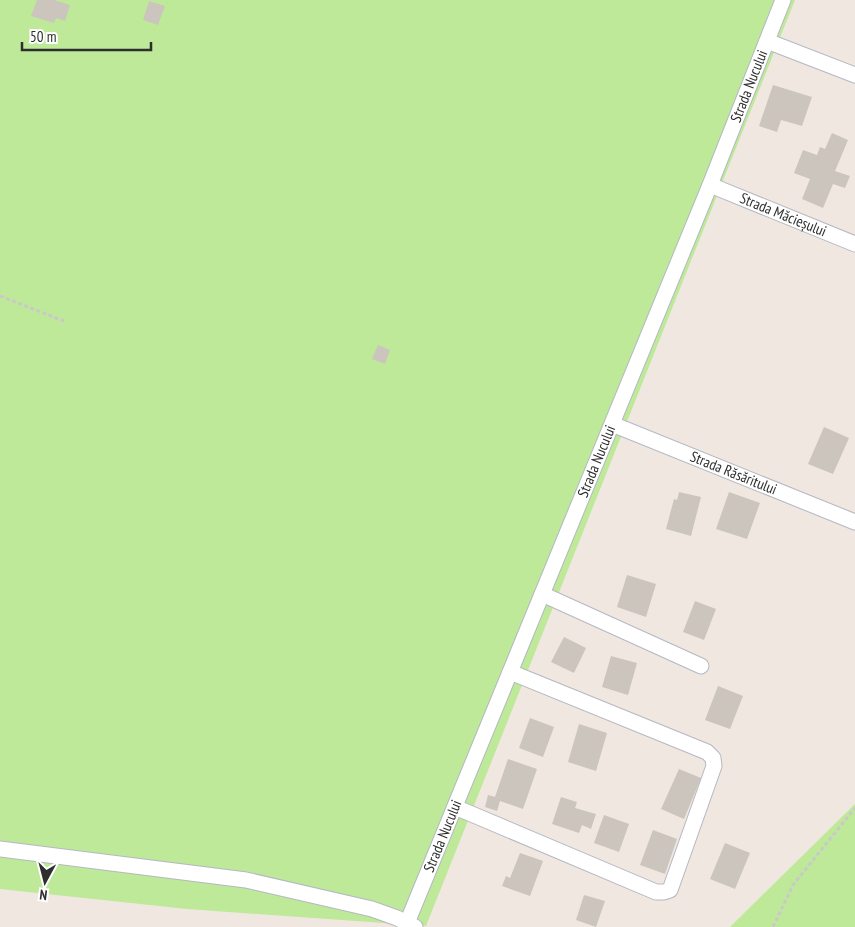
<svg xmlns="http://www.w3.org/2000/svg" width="855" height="927" viewBox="0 0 855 927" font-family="'PT Sans Narrow',sans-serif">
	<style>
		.green { fill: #bee999 }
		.building { fill: #cbc5be }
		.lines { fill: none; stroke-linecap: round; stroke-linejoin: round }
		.minor-casing { stroke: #b4b8c2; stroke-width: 17 }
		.path { stroke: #c9c9c9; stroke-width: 3; stroke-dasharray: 4 2.5; stroke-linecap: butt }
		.minor { stroke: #fff; stroke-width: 15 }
		.labels { text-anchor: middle; stroke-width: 4; stroke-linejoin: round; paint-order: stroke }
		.street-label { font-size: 15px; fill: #2e2e2e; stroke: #fff }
	</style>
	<rect width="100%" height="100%" fill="#f0e7e0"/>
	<g class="green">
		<polygon points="0,0 795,0 426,926 187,909 0,889"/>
		<polygon points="855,804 855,927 730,927"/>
	</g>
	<g class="building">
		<polygon points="37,0 54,0 70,5 65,21 56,18 54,23 31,16"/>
		<polygon points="149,1 165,6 158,25 143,20"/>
		<polygon points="773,85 812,97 802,126 781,120 777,132 759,126"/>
		<polygon points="832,133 848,140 835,171 850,176 845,188 833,184 823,208 802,199 810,179 794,173 803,150 817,155 820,147 825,149"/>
		<polygon points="378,345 390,350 385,364 372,359"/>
		<polygon points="824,427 849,438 833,474 808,464"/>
		<polygon points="679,492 701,497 691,536 666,529 674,499 677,500"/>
		<polygon points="729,492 760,503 747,539 716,529"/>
		<polygon points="627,575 656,584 646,617 617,607"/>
		<polygon points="695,601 716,609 704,640 683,632"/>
		<polygon points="564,637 586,648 574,673 551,662"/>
		<polygon points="611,656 637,663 628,695 602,687"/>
		<polygon points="718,686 743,696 730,729 705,720"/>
		<polygon points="530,718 554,727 543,757 519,748"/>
		<polygon points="579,724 607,733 596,771 568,762"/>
		<polygon points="508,759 537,769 523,809 500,801 497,811 485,807 488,795 495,797"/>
		<polygon points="679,769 701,778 684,819 661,809"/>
		<polygon points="561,797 577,802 575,808 596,814 591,829 582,825 579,833 552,824"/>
		<polygon points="604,815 629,824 619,852 594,843"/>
		<polygon points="653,830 677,839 665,874 640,865"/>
		<polygon points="725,843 750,853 735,889 710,879"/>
		<polygon points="520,853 543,861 530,896 502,886 506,876 510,878"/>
		<polygon points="584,895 605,901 596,927 576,920"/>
	</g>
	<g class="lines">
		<g class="minor-casing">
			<g id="minor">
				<polyline points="767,41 855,75"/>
				<path id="s1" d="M710 185 855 244"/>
				<path id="s2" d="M612 424 855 522"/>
				<polyline points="542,594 701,666"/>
				<polyline points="455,807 656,892 664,892 670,890 714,766 713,758 707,752 510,672"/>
				<polyline points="0,849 246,880 372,909 397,918 415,927"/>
				<path id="s3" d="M407 923 710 185 783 0"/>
			</g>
		</g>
		<g class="path">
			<polyline points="0,296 64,321"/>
			<polyline points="773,927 793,885 855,808"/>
		</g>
		<use href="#minor" class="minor"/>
	</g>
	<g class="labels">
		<g class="street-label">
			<text dy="5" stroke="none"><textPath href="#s3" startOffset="904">Strada Nucului</textPath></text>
			<text dy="5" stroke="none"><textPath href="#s1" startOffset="79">Strada Măcieșului</textPath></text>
			<text dy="5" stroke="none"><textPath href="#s3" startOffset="499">Strada Nucului</textPath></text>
			<text dy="5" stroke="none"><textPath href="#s2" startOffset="131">Strada Răsăritului</textPath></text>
			<text dy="5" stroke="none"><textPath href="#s3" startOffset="94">Strada Nucului</textPath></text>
		</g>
	</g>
	<g transform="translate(45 882) rotate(187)" stroke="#ffffff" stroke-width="4" paint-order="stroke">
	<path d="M0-4L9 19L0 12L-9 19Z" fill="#2e2e2e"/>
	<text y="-8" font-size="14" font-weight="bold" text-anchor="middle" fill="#2e2e2e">N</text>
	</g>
	<path d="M22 42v8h129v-8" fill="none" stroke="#2e2e2e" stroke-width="2.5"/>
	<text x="30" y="42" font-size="15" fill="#2e2e2e" stroke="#ffffff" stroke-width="4" paint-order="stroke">50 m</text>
</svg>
